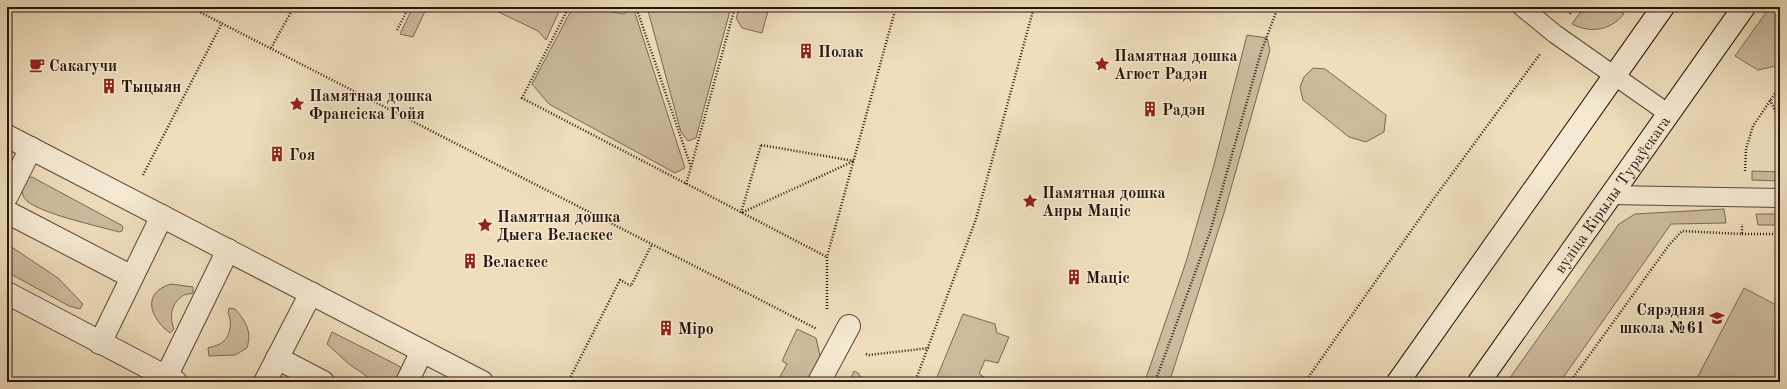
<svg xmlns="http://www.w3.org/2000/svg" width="1787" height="389" viewBox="0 0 1787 389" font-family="'Old Standard TT',serif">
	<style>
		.green { fill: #cdbb9e; stroke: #796855 }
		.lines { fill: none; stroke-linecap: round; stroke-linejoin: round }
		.service-casing { stroke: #584738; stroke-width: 20 }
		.pedestrian-casing { stroke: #584738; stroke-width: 24 }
		.secondary-casing { stroke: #25150c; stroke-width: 24 }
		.path { stroke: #25150c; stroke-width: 2.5; stroke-dasharray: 1 2; stroke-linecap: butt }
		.service { stroke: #f5e9d3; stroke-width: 18 }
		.pedestrian { stroke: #f5e9d3; stroke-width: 22 }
		.secondary { stroke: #f5e9d3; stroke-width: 22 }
		.labels { text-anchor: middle; stroke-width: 3; stroke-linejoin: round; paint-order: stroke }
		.poi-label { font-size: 16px; font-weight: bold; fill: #25150c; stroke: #f5e9d3; text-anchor: start }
		.street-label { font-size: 16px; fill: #25150c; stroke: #f5e9d3 }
	</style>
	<rect width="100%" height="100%" fill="#efddbc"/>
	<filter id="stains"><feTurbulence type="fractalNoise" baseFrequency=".005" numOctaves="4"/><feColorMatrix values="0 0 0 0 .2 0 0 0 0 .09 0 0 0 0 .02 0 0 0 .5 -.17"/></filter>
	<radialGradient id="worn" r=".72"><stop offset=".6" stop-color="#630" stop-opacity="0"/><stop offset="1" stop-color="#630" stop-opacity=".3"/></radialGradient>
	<g class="green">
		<polygon points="413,7 427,7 413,37 400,34"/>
		<polygon points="488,7 561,7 546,40 538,31"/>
		<polygon points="573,7 593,7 592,8 624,14 630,8 634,10 685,168 675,173 549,104 532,84"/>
		<polygon points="647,7 731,7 696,138 688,141 681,132"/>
		<polygon points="740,7 769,7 762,33 742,28 736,18"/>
		<path d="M1584 7H1614L1624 14C1611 30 1591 34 1572 24Z"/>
		<polygon points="1770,7 1780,7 1780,65 1758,70 1735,56"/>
		<path d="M1247 35 1267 38 1270 50 1224 213 1170 380C1163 384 1154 381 1146 378L1186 262 1214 165Z"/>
		<polygon points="1313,68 1325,69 1386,115 1384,132 1366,142 1349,137 1303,100 1300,87 1304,77"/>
		<polygon points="1752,171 1780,172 1780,181 1752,180"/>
		<path d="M32 177 121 225 123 227 122 231 119 232C98 226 42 214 27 201 20 195 22 186 25 178Z"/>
		<polygon points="1724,209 1726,223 1671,224 1560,382 1507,382 1619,224 1635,214"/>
		<polygon points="1756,214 1780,214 1780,225 1758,225"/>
		<polygon points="7,244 58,278 83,304 80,309 69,306 7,272"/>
		<path d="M171 284 193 287V293C190 294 187 294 184 295 171 303 169 316 174 329L170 333C150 318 141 293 171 284Z"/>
		<polygon points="1744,288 1780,307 1780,382 1695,382"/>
		<path d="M229 308 235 309C246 321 252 332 247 348L235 355 209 356 208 348C214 346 220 345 224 341 231 334 232 321 228 313Z"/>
		<polygon points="963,314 995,324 997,333 1009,337 998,363 985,360 979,374 993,382 935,382"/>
		<polygon points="797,329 816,338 822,365 813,382 777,382 787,364 782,361"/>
		<polygon points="332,332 399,366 404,371 397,382 375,382 349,364 327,344"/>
		<polygon points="854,371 858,373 865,382 849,382"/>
	</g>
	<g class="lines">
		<g class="service-casing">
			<g id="service">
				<polyline points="1522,7 1555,34 1669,114"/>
				<polyline points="1611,195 1780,198"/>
			</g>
		</g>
		<g class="pedestrian-casing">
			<g id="pedestrian">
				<polyline points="7,136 482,382"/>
				<polyline points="7,196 31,148"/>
				<polyline points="7,212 132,277"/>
				<polyline points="7,293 176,382"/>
				<polyline points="100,343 162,216"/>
				<polyline points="277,358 323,382"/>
				<polyline points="166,377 228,250"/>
				<polyline points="265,382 311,293"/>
				<polyline points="407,382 422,351"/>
				<polyline points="819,382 849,326"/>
			</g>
		</g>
		<g class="secondary-casing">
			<g id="secondary">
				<polyline points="1398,382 1663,7"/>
				<path id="s1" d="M1479 382 1744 7"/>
			</g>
		</g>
		<g class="path">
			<polyline points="190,7 817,329"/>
			<polyline points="569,7 522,98 827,257"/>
			<polyline points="636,7 691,167 686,184"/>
			<polyline points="1570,14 1574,7"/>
			<polyline points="397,30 409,7"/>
			<polyline points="271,48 294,7"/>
			<polyline points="1770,100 1780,120"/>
			<polygon points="761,145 854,161 741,213"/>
			<polyline points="691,167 735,7"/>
			<polyline points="1745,171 1746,149 1753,126 1780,86"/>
			<polyline points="143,175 222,23"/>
			<polyline points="1742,234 1780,234"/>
			<polyline points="827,309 827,257 896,7"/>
			<polyline points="866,354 869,355 929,348"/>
			<polyline points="568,382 620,280 631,286 652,244"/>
			<polyline points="915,382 976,219 1034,7"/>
			<polyline points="1155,382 1210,232 1261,52 1278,7"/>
			<polyline points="1305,382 1432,201 1540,54"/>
			<polyline points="1570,382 1669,245 1682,231 1742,234 1742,224"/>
		</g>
		<use href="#service" class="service"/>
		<use href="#pedestrian" class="pedestrian"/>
		<use href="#secondary" class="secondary"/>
	</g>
	<defs>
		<g id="building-bare" transform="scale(1.2)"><path d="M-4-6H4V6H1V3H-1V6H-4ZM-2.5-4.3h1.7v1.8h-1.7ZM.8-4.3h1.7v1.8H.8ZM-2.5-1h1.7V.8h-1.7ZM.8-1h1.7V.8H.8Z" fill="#8f2418" stroke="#f5e9d3" stroke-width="2.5" paint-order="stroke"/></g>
		<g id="sight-bare" transform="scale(1.2)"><path d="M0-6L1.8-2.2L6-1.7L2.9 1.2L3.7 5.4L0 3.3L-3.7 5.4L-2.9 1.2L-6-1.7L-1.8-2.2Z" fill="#8f2418" stroke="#f5e9d3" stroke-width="2.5" paint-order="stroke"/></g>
		<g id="cafe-bare" transform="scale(1.2)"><path d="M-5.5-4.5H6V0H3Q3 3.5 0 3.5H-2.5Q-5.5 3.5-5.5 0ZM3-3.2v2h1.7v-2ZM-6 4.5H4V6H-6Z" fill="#8f2418" stroke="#f5e9d3" stroke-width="2.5" paint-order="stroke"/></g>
		<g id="school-bare" transform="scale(1.2)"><path d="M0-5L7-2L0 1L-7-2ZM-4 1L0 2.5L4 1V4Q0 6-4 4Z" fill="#8f2418" stroke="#f5e9d3" stroke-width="2.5" paint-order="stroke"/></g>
	</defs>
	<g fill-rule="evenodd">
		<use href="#building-bare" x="806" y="51"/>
		<use href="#sight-bare" x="1102" y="64"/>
		<use href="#cafe-bare" x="37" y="65"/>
		<use href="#building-bare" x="109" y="86"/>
		<use href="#sight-bare" x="297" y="104"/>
		<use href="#building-bare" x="1150" y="109"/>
		<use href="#building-bare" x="277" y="154"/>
		<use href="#sight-bare" x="1030" y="201"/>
		<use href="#sight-bare" x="485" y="225"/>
		<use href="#building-bare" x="470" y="261"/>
		<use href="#building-bare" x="1074" y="277"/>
		<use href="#school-bare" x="1717" y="318"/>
		<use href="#building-bare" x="666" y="328"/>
	</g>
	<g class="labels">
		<g class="poi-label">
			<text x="818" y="57">Полак</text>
			<text x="1114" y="61">Памятная дошка<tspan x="1114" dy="18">Агюст Радэн</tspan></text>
			<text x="49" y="71">Сакагучи</text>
			<text x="121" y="92">Тыцыян</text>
			<text x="309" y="101">Памятная дошка<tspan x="309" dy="18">Франсіска Гойя</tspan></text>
			<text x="1162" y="115">Радэн</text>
			<text x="289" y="160">Гоя</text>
			<text x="1042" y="198">Памятная дошка<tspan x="1042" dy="18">Анры Маціс</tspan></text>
			<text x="497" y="222">Памятная дошка<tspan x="497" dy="18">Дыега Веласкес</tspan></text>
			<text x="482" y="267">Веласкес</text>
			<text x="1086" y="283">Маціс</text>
			<text x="1705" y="315" text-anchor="end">Сярэдняя<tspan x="1705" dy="18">школа №61</tspan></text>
			<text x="678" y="334">Міро</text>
		</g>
		<g class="street-label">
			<text dy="6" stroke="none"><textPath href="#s1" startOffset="230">вуліца Кірылы Тураўскага</textPath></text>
		</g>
	</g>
	<rect width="1787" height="389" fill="none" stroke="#efddbc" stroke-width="24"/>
	<rect x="8" y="8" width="1771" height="373" fill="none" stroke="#25150c" stroke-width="2"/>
	<rect x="12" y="12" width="1763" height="365" fill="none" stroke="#25150c"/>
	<rect width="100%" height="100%" filter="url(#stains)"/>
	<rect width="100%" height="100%" fill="url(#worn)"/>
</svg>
